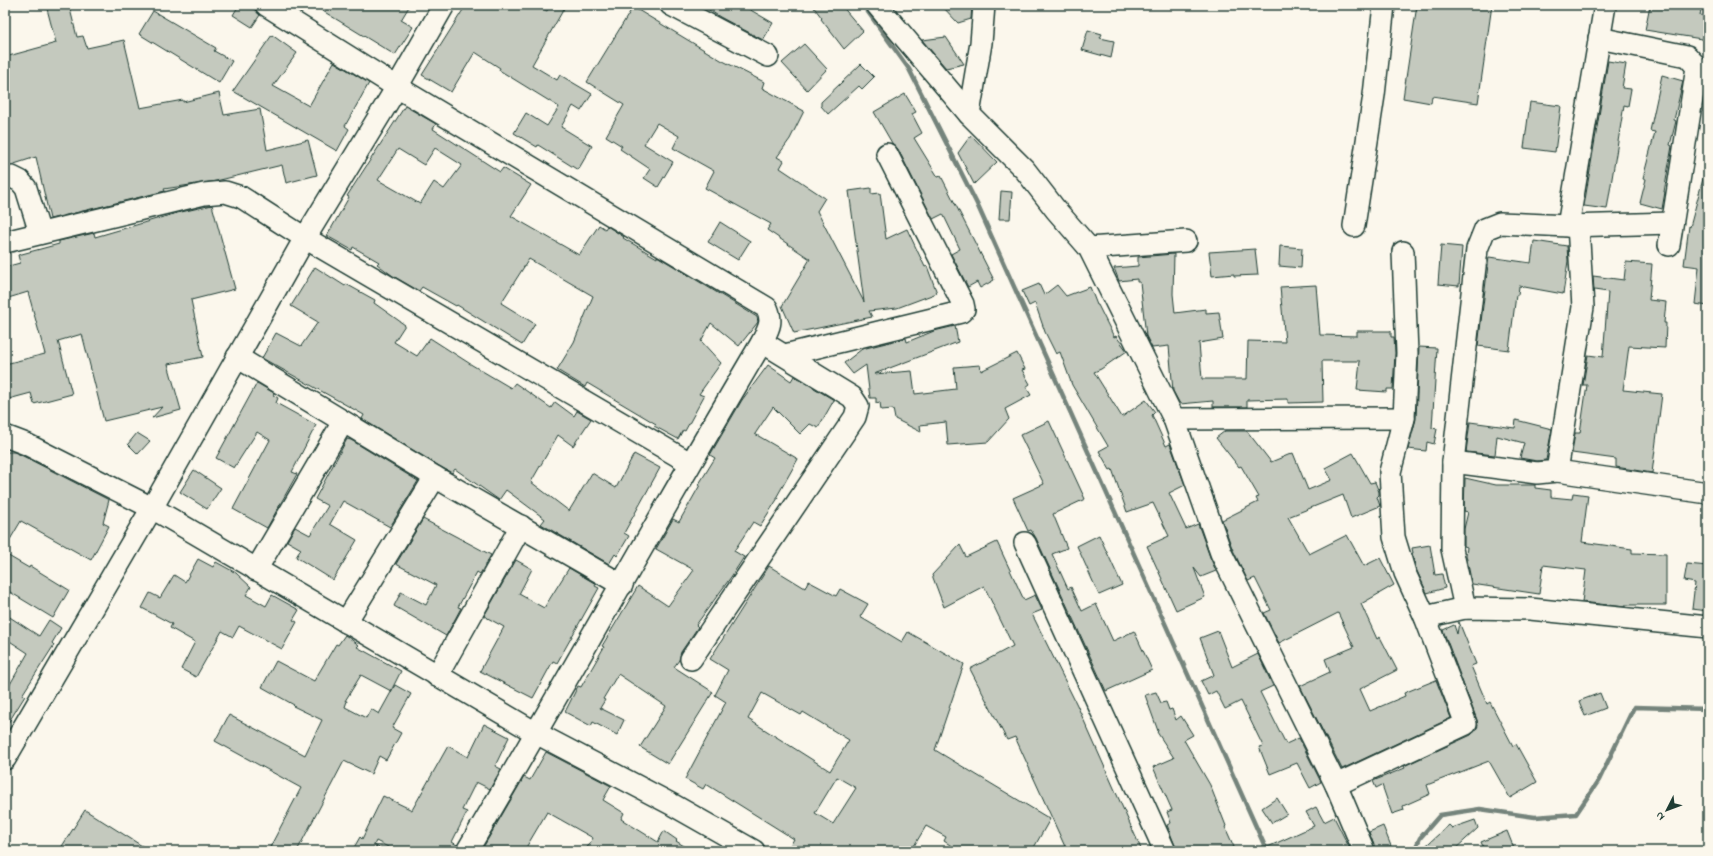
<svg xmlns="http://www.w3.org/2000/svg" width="1713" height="856" viewBox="0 0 1713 856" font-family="'Indie Flower',sans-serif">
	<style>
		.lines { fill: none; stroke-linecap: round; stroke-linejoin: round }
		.stream { stroke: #74847b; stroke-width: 4.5 }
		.building { fill: #c4c9be; stroke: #1f3d34; fill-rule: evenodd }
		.minor-casing { stroke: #1f3d34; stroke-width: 24 }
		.minor { stroke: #fbf7ec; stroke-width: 21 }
	</style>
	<rect width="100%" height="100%" fill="#fbf7ec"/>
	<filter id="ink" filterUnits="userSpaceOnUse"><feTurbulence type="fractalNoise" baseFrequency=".025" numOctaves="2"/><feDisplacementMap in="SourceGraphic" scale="8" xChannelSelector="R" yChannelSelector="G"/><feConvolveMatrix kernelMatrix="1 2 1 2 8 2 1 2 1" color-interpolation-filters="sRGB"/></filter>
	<g filter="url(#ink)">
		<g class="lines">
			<g class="stream">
				<polyline points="863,5 909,69 977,204 1267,851"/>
				<polyline points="1414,851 1420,838 1440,815 1480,809 1535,817 1576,814 1599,780 1634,707 1708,709"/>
			</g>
		</g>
		<g class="building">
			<polygon points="46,5 69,5 77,37 83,36 87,48 124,40 140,108 183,100 183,102 219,93 224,115 260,109 267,150 308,140 317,175 286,183 282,165 216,181 164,189 165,191 50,219 36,157 5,167 5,57 56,43"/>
			<polygon points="239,5 247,5 255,10 260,15 252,27 233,15"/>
			<polygon points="313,5 410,5 401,20 413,27 395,55"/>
			<polygon points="466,5 536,5 547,11 550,5 566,5 532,65 557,80 560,75 592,94 581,111 573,106 561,127 592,146 578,170 538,145 537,147 514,133 526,113 547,126 559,107 499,70 500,68 475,52 451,92 422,75"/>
			<polygon points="701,5 742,5 773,23 763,40 720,17"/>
			<polygon points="812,5 841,5 863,31 844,49 821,19 822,18"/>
			<polygon points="941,5 972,5 971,19 958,23"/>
			<polygon points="1417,5 1492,5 1478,103 1432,96 1431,103 1403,98"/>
			<polygon points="1650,5 1702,5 1700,15 1708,16 1708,40 1645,30"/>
			<polygon points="633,7 721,60 764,82 762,88 804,111 790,139 777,157 784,161 780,168 825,198 817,211 864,302 849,191 871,188 871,194 880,193 886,239 907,229 925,267 927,266 937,293 897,308 869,311 872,317 794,333 782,306 810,259 767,230 771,224 705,188 714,171 673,148 679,136 657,123 644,144 673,162 658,187 644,178 650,169 620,149 622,146 606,136 624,105 587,82"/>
			<polygon points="153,11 216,48 214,51 232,61 219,83 139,34"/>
			<polygon points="1088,30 1102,34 1100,38 1114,41 1111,58 1082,50"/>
			<polygon points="272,35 297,53 273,86 309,106 334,62 369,83 345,126 349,129 337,151 233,91"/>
			<polygon points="946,37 964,64 946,68 922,40"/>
			<polygon points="804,44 827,69 807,90 782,63"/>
			<polygon points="1608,61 1626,64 1622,88 1631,89 1628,106 1624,105 1607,209 1584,206"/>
			<polygon points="861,64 874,77 862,89 859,86 828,114 821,106 821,102"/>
			<polygon points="1662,75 1683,81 1674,120 1676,121 1670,145 1672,146 1664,192 1665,192 1662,209 1640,203 1646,179 1643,178 1655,132 1650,131"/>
			<polygon points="905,94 916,112 912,114 922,133 914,138 938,177 941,176 994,280 980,288 977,282 968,287 951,254 960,249 943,214 933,219 898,149 892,143 874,112"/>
			<polygon points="1530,102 1561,106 1555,152 1524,148"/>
			<path d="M405 106 436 124 433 129 500 172 503 168 531 185 511 216 579 255 599 225 605 229 607 226 624 237 623 238 657 258V256L757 317 758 322 739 346 711 323 701 341 721 363 699 394 704 396 685 431 683 430 678 439 654 426 656 424 587 383 585 387 557 370 574 342 593 296 529 259 501 303 535 324 522 345 457 305 456 306 422 287 419 291 393 276 377 264 379 262 353 247 352 250 327 236 349 197 347 196ZM435 148 462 165 444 189 434 182 420 204 378 180 398 149 424 165Z"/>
			<polygon points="971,135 997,162 974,184 958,153"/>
			<polygon points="1704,175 1708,176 1708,306 1695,304 1699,267 1684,265 1689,226 1690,227"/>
			<polygon points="1001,191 1012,192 1010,219 999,219"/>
			<polygon points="212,205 235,289 191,300 203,357 168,364 181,410 152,418 162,407 104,421 82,334 58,341 72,394 34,404 31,393 5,400 5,364 45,354 28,292 5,299 5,267 20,263 18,255 59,244 59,241 94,233 95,237 177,213"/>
			<polygon points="720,222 750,241 738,260 708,242"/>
			<polygon points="1534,241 1567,246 1568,261 1563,294 1519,286 1518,295 1516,295 1509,350 1478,346 1489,257 1531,263"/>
			<polygon points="1441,245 1462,247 1459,286 1438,284"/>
			<polygon points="1280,246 1302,248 1301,268 1279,266"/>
			<polygon points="1255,249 1258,275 1234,276 1234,274 1212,276 1209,252"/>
			<polygon points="1174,254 1173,294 1175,313 1206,309 1206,313 1219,312 1223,339 1199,343 1202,379 1247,379 1248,341 1285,342 1280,287 1316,285 1320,335 1357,336 1357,331 1391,331 1391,337 1394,337 1395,353 1393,389 1387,389 1387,392 1357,390 1360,361 1322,361 1323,402 1288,403 1288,399 1247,400 1247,407 1213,407 1213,401 1180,404 1173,391 1169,346 1152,348 1146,336 1140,282 1137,282 1137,279 1119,281 1114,268 1138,266 1138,257"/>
			<polygon points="1626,262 1652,264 1649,300 1666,302 1664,323 1666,323 1665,348 1629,346 1623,390 1662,394 1652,473 1616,467 1616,459 1572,453 1575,433 1580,433 1587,385 1583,385 1588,355 1603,357 1608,292 1594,290 1593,276 1624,280"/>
			<polygon points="315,267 345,286 346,284 375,300 374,303 405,325 394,342 417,356 430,338 472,365 511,388 515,383 551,408 555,402 574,416 577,411 591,419 573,446 558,435 531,482 569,511 592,473 616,488 634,454 660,468 624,533 629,536 617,556 615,554 609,564 541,524 545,519 506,490 499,500 455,469 452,473 441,467 362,419 364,415 262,358 276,333 301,346 318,322 291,306"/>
			<polygon points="1039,284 1044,295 1057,285 1066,296 1090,287 1097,305 1098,305 1114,337 1116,336 1127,351 1101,369 1094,372 1122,417 1146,400 1155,412 1152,415 1166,446 1170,444 1185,485 1169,493 1186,529 1198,524 1210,557 1216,571 1201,577 1194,568 1205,597 1176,610 1147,546 1169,536 1153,503 1127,512 1112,469 1110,470 1099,451 1108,446 1072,385 1060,352 1056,354 1045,332 1035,303 1029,306 1022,291"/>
			<polygon points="955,326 958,342 874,374 912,371 915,394 956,389 954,367 980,365 981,371 1017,353 1025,369 1022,370 1030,384 1026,387 1031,395 1005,409 1009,419 988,442 948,445 946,422 920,425 921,432 895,419 893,409 881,410 880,402 876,403 876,398 870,398 866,365 853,374 844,363 862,349 906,338 907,342 934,331"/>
			<polygon points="1419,347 1437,348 1432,428 1437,429 1434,444 1427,442 1426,451 1408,449 1416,419"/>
			<polygon points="768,365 791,381 794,376 834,400 818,428 810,424 800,434 773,407 755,434 798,459 776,498 778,498 760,526 753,522 734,551 744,557 731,577 696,625 698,627 681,652 679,660 674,667 713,692 668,764 640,747 666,706 618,674 603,699 605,700 600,708 624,720 617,735 593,722 591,726 565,712 578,686 581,687 604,647 602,646 638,586 668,606 694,570 656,549 673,519 679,522 700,485 699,484 715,458 710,455 742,400"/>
			<polygon points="257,383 274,393 273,395 278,398 276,403 316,425 292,472 297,474 267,528 233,509 270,440 257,432 234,468 216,458"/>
			<polygon points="1516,420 1552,429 1546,460 1537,461 1520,458 1524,443 1497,436 1495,455 1466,452 1470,422 1515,428"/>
			<polygon points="1049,421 1085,499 1053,514 1067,548 1052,554 1068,589 1071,587 1082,611 1096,604 1113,641 1134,631 1152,670 1106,691 1036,538 1031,530 1028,531 1013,498 1044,484 1020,435"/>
			<polygon points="1225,431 1247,431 1271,462 1293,453 1308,490 1332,480 1325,468 1353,453 1370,483 1375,482 1379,492 1379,495 1377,497 1380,506 1351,518 1343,495 1288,517 1309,554 1347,535 1364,566 1380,558 1394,585 1361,604 1377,639 1380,637 1397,670 1360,689 1370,711 1405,696 1404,693 1436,680 1451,718 1342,769 1300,686 1330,672 1325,659 1354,647 1338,613 1279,643 1264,613 1271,610 1255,578 1248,581 1232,548 1222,520 1258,502 1256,498 1259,497 1241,466 1239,467 1216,438"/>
			<polygon points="137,433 150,441 138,454 128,444"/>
			<polygon points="347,439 351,440 418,481 390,527 343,501 330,524 357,540 333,580 296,557 301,549 287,541 295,527 310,535 328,506 315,499"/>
			<polygon points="5,452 14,452 21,455 109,500 103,523 109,526 91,560 21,521 5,548"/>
			<polygon points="194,470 221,488 207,509 180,492"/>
			<polygon points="1465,478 1496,485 1535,485 1535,488 1551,490 1551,497 1572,499 1573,493 1588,495 1582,542 1632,549 1632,553 1666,554 1666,605 1625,605 1625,607 1582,602 1586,570 1543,565 1539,594 1472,584 1466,555 1467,547 1464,546 1464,529 1468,512 1464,511"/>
			<polygon points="423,519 491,555 480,574 477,572 458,607 461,608 446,636 394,606 401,592 426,605 436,585 396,564"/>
			<polygon points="1099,535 1122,585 1099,595 1077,546"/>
			<polygon points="997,542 1024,600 1035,595 1042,610 1032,614 1077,705 1142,851 1067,851 1015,737 1007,740 970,669 1013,646 984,586 944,607 932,575 960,545 966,557"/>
			<polygon points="1430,545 1435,575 1442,574 1445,588 1427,593 1416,569 1412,553 1413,553 1412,548"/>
			<polygon points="5,554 29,568 30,566 69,590 53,618 5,589"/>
			<polygon points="198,559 213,567 216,562 236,573 251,587 246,595 266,606 272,595 299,610 293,620 297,622 282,649 239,626 233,637 222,631 196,677 181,669 195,642 170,628 172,624 142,608 150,593 160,598 174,575 185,582"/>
			<polygon points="516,560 532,569 519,594 544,608 569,568 596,584 595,586 599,588 557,663 553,661 533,698 480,671 504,627 484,616"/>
			<polygon points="1687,564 1708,566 1708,611 1692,609 1695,583 1684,581"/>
			<path d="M769 566 805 588 808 581 836 596 840 589 868 604 860 617 902 642 908 632 964 664 935 750 1050 819 1032 851H959L944 841 946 837 926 826 911 851H787L794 839 706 784 703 789 685 779 726 702 715 695 728 670 710 659ZM762 693 801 715 803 712 849 740 830 771 748 719ZM837 777 856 788 833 824 815 813Z"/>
			<polygon points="5,614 39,636 49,620 61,628 52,643 54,645 22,695 25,696 5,728 5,684 9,686 28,653 5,638"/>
			<polygon points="1459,622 1476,664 1471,666 1487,704 1490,702 1513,746 1516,744 1537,782 1510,798 1489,761 1427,785 1430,794 1403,806 1404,810 1392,814 1382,785 1376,788 1373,781 1405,768 1404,766 1471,735 1475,731 1478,726 1477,720 1443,630 1454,625 1457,634"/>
			<polygon points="1218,631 1232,667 1258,654 1273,686 1260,692 1286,744 1299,738 1321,782 1310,788 1297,763 1270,774 1259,747 1263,746 1241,701 1225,709 1216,691 1208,695 1201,681 1214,675 1200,638"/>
			<polygon points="345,635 359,645 357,647 401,671 391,691 361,675 345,701 347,701 345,707 366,718 371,709 379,714 395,685 411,694 392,728 401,733 386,760 379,756 371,774 344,761 297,851 268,851 301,788 215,741 229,715 305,755 322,720 293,706 294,705 262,687 276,661 314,681 336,644 338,645"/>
			<polygon points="1156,692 1161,703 1166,702 1169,710 1172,709 1176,720 1181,716 1193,735 1184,740 1210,785 1226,826 1225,827 1234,847 1228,851 1177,851 1167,825 1171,823 1167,812 1172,810 1153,767 1174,758 1157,732 1158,731 1145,695"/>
			<polygon points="1600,693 1606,708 1585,716 1579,701"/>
			<polygon points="484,724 509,737 495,766 501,769 490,789 476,782 462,810 467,812 452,842 457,845 455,851 396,851 376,841 374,845 385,851 352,851 360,837 362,839 383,796 412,810 448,746 468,757"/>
			<polygon points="546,752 611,786 603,800 624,813 621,819 658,842 664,831 677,840 676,841 692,851 585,851 593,838 547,812 524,851 481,851 524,777 530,780"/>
			<polygon points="1277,798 1287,814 1272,823 1262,808"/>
			<polygon points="1316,807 1324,822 1334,817 1351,851 1259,851 1314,826 1306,812"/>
			<polygon points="85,810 150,851 59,851"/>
			<polygon points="1475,820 1478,828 1453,851 1420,851 1449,825 1452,828"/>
			<polygon points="1383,826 1391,846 1376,851 1369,832"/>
			<polygon points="1507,831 1515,851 1485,851 1481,842"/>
		</g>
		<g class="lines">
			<g class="minor-casing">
				<g id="minor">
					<path d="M266 5 397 87 767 308C773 322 769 328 762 342 662 510 567 682 467 851"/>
					<polyline points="671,5 768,56"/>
					<polyline points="877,5 969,114 1025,170 1056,210 1089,248 1174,419 1221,553 1336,785 1364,851"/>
					<polyline points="1599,38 1687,56 1697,67 1669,245"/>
					<polyline points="969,114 981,43 984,5"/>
					<polyline points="5,179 12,177 20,181 26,188 40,233"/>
					<polyline points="1354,226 1374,95 1384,5"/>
					<polyline points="1568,226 1605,5"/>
					<polyline points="5,242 204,194 225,192 241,197 305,238 690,463"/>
					<polyline points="1089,248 1186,241"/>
					<polyline points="785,355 961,312 964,309 963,304 887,154"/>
					<polyline points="237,357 435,477 622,585"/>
					<polyline points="1174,419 1404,418"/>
					<polyline points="5,436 26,444 152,508 536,733 673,805 754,851"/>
					<polyline points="1453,462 1537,473 1557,471 1583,307 1578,225"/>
					<polyline points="1557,471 1708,493"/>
					<polyline points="1025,543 1165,851"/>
					<polyline points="256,570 343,422"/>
					<polyline points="1465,608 1452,549 1453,462 1477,249 1485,229 1500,223 1568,226 1672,223"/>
					<polyline points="1425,617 1465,608 1530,609 1708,627"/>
					<polyline points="346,622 435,477"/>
					<polyline points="691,659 855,417 858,406 852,397 762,342"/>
					<polyline points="437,676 521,526"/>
					<polyline points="5,759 152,508 305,238 397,87 444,5"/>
					<polyline points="1336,785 1466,724 1425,617 1405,573 1394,537 1390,472 1404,418 1407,353 1403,252"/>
				</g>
			</g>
			<use href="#minor" class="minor"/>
		</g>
	</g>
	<rect width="1713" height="856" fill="none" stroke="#fbf7ec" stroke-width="20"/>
	<rect x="10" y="10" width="1693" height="836" fill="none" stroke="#1f3d34" stroke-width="1.5" filter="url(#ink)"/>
	<g transform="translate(1667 810) rotate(228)" stroke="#fbf7ec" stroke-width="3" paint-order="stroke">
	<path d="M0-3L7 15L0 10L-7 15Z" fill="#1f3d34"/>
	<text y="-6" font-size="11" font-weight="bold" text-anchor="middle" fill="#1f3d34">N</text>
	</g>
</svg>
